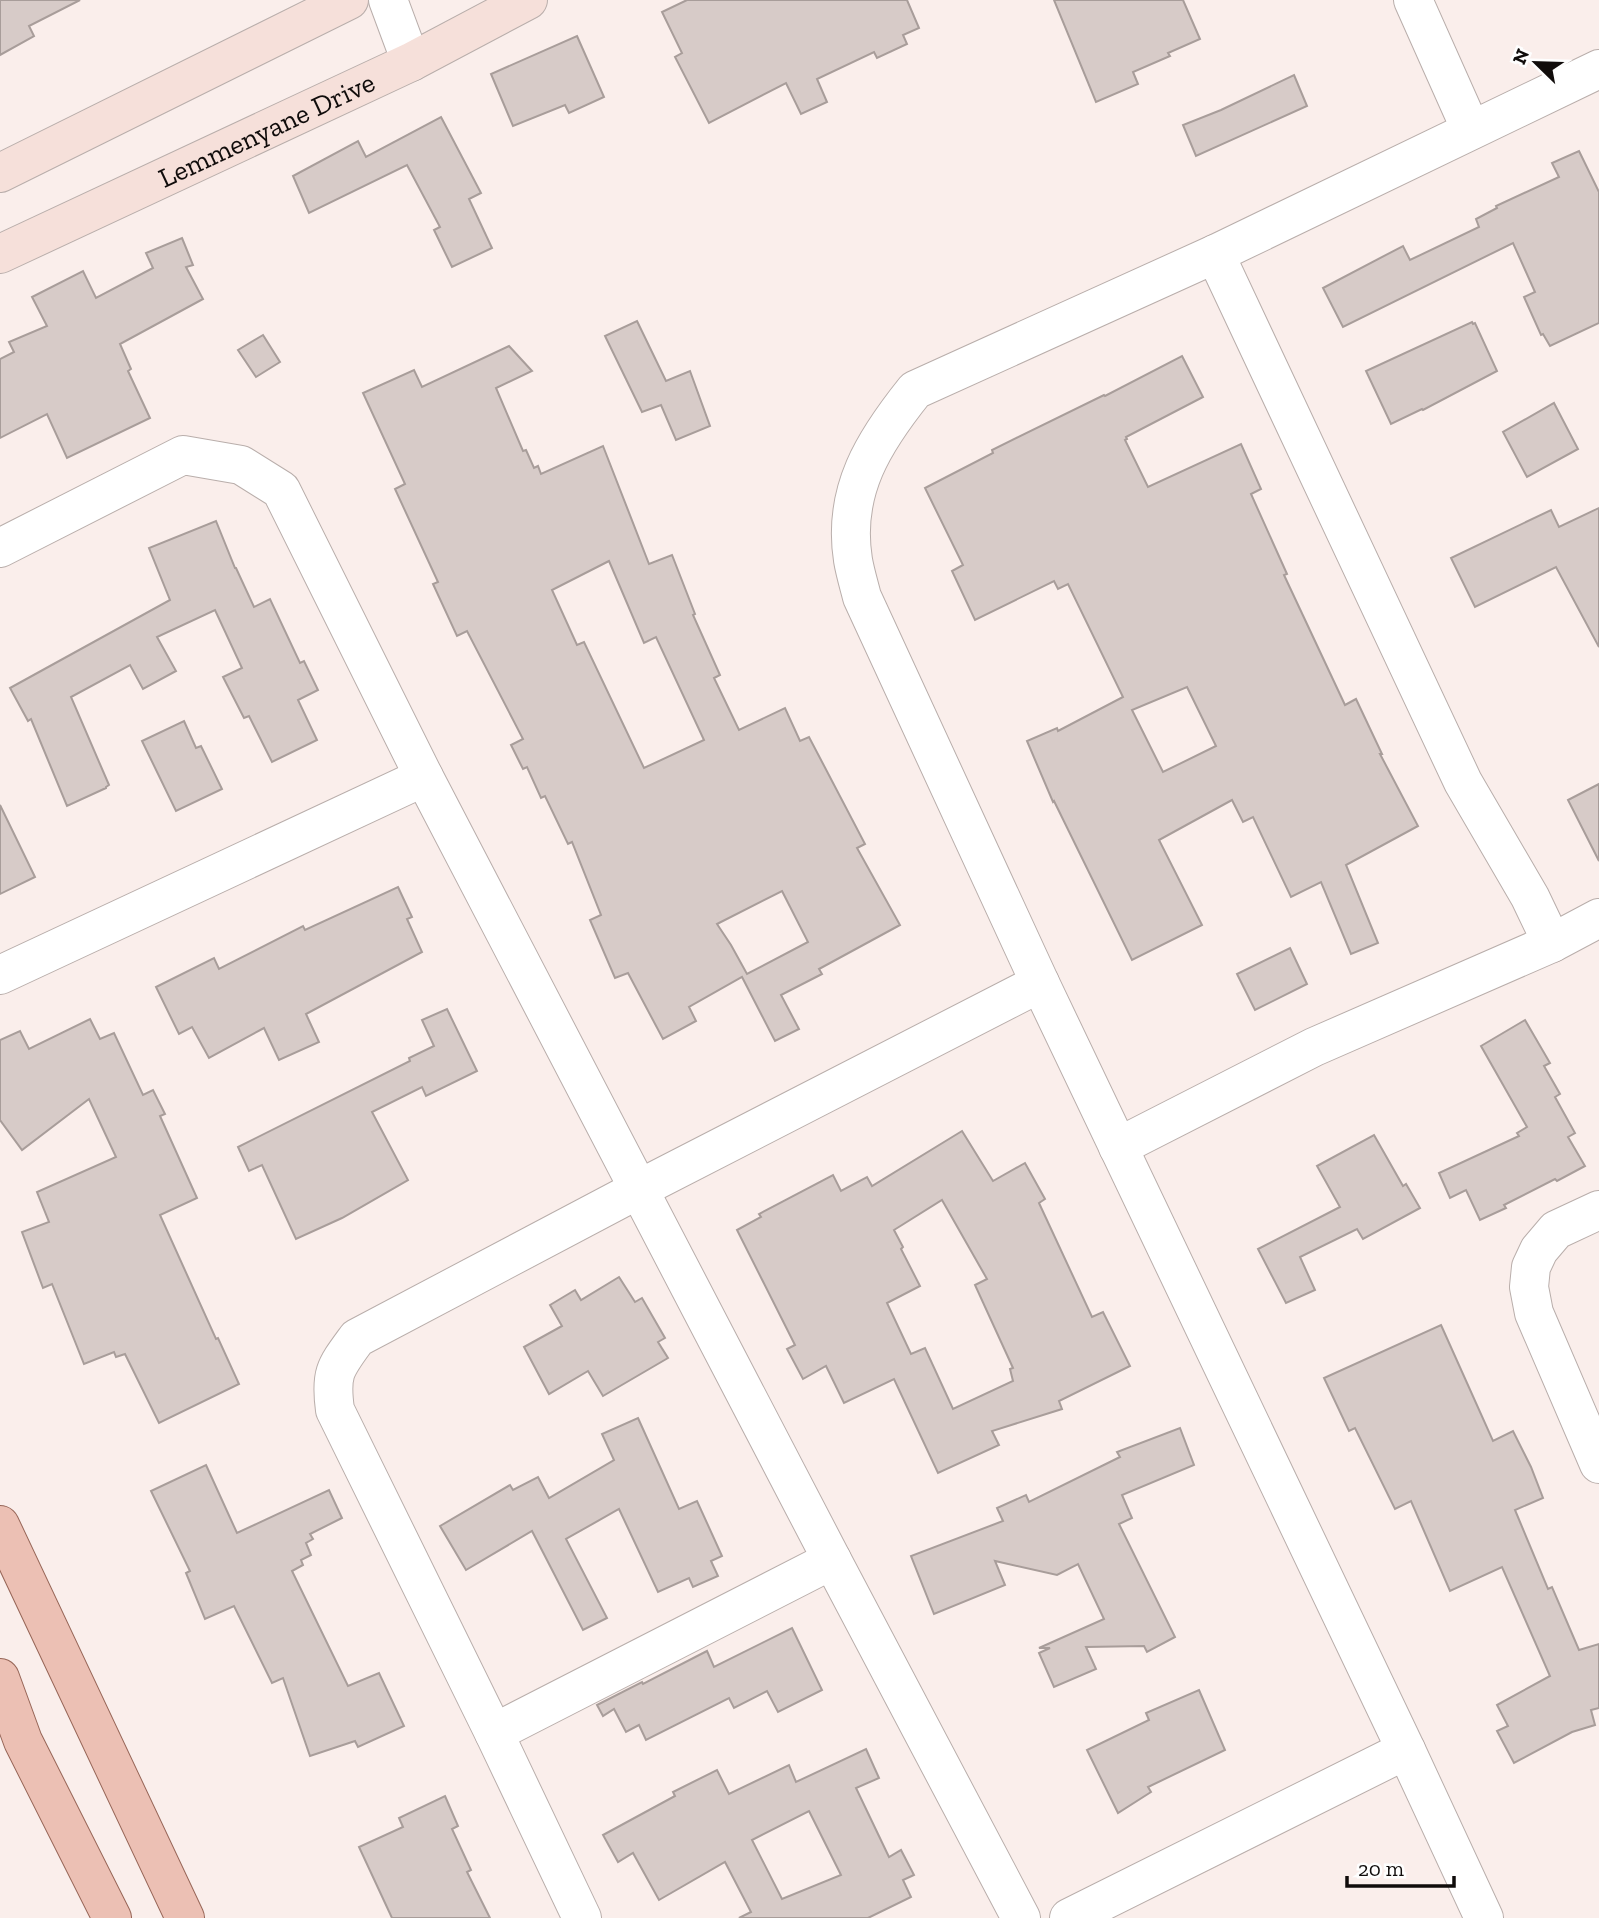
<svg xmlns="http://www.w3.org/2000/svg" width="1599" height="1918" viewBox="0 0 1599 1918" font-family="'Zilla Slab',serif">
	<style>
		.building { fill: #d7cbc8; stroke: #a89d9a; stroke-width: 2; fill-rule: evenodd }
		.lines { fill: none; stroke-linecap: round; stroke-linejoin: round }
		.minor-casing { stroke: #b9aeab; stroke-width: 40 }
		.secondary-casing { stroke: #b9aeab; stroke-width: 40 }
		.primary-casing { stroke: #976658; stroke-width: 40 }
		.minor { stroke: #fff; stroke-width: 38 }
		.secondary { stroke: #f6e0da; stroke-width: 38 }
		.primary { stroke: #ecc0b4; stroke-width: 38 }
		.labels { text-anchor: middle; stroke-width: 5; stroke-linejoin: round; paint-order: stroke }
		.street-label { font-size: 28px; fill: #100c0b; stroke: #fefefe }
	</style>
	<rect width="100%" height="100%" fill="#faeeeb"/>
	<g class="building">
		<polygon points="0,0 80,0 29,26 34,36 0,55"/>
		<polygon points="687,0 907,0 919,28 903,35 907,44 877,58 874,52 817,79 827,102 801,114 786,83 709,123 675,57 682,53 662,12"/>
		<polygon points="1054,0 1183,0 1200,39 1168,53 1170,56 1133,72 1138,84 1096,102"/>
		<polygon points="577,36 604,97 569,113 565,105 513,126 491,74"/>
		<polygon points="1294,75 1307,106 1196,156 1183,125 1221,110"/>
		<polygon points="441,117 481,193 469,199 492,248 452,267 434,230 440,227 407,165 309,213 293,176 358,141 366,157"/>
		<polygon points="1579,151 1599,192 1599,323 1550,346 1543,334 1541,335 1524,297 1535,292 1513,243 1343,327 1323,288 1403,246 1410,260 1479,227 1476,219 1497,208 1496,206 1559,177 1552,163"/>
		<polygon points="182,238 193,265 186,267 203,299 120,344 131,369 128,371 150,418 67,458 47,414 0,438 0,359 14,352 9,342 47,326 32,297 83,271 96,298 153,268 146,253"/>
		<polygon points="637,321 666,381 690,371 710,426 676,440 661,405 642,412 605,336"/>
		<polygon points="1472,322 1473,324 1475,323 1497,371 1423,410 1422,409 1391,424 1366,371"/>
		<polygon points="263,335 280,362 256,377 238,350"/>
		<path d="M509 346 532 371 496 388 523 451 526 450 534 468 538 466 541 474 603 446 649 564 672 555 695 614 693 615 720 675 714 678 739 730 785 708 800 741 809 737 865 844 857 848 900 925 819 969 822 974 781 995 799 1029 775 1041 742 977 689 1007 696 1021 663 1039 628 973 615 978 590 920 601 915 572 842 568 844 545 796 541 798 527 767 523 769 511 745 523 739 467 631 457 636 433 584 438 582 395 489 405 484 363 393 414 370 422 387ZM609 561 644 643 656 637 704 740 644 768 584 642 577 645 552 590ZM782 891 808 942 747 974 731 945 717 924Z"/>
		<path d="M1182 356 1203 397 1126 437 1127 439 1125 440 1148 487 1241 444 1261 489 1251 494 1287 574 1284 575 1345 705 1356 699 1382 754H1380L1418 826 1346 865 1378 943 1351 954 1321 882 1291 897 1253 817 1243 822 1232 800 1159 840 1202 925 1132 960 1054 801 1053 802 1027 741 1057 728 1058 731 1123 697 1068 584 1058 589 1054 581 975 620 952 571 963 565 925 488 993 453 992 450 1104 395 1105 396ZM1187 687 1216 746 1163 772 1132 710Z"/>
		<polygon points="1554,403 1578,449 1527,477 1503,432"/>
		<polygon points="1599,508 1599,647 1556,567 1475,607 1451,558 1551,510 1559,527"/>
		<polygon points="216,521 235,568 236,568 254,607 270,599 300,663 304,661 318,690 298,700 317,740 272,762 249,716 244,718 223,677 242,668 215,610 157,637 176,671 143,689 130,665 71,697 109,785 106,787 106,788 67,806 31,719 28,721 10,688 170,600 149,548"/>
		<polygon points="184,721 196,748 201,746 222,789 176,811 142,741"/>
		<polygon points="1599,784 1599,861 1568,800"/>
		<polygon points="0,805 35,877 0,894"/>
		<polygon points="398,887 412,917 407,919 422,952 306,1014 319,1042 279,1060 264,1028 209,1058 192,1027 179,1034 156,987 214,958 219,969 303,926 305,930"/>
		<polygon points="1290,948 1307,984 1255,1010 1237,974"/>
		<polygon points="447,1009 477,1071 426,1096 422,1087 372,1112 408,1180 342,1218 296,1239 262,1165 249,1171 238,1147 410,1061 409,1058 434,1046 422,1020"/>
		<polygon points="90,1019 100,1039 114,1033 143,1095 153,1090 165,1114 160,1116 197,1198 160,1215 216,1339 218,1338 239,1384 159,1423 125,1354 116,1357 114,1352 84,1364 52,1284 43,1288 22,1232 49,1222 37,1192 116,1157 89,1099 22,1150 0,1120 0,1040 20,1031 29,1049"/>
		<polygon points="1525,1020 1550,1063 1544,1066 1560,1094 1555,1097 1575,1133 1568,1137 1585,1166 1557,1181 1555,1179 1504,1205 1506,1208 1480,1220 1466,1190 1450,1198 1439,1173 1519,1136 1517,1133 1527,1127 1481,1046"/>
		<path d="M962 1131 993 1181 1025 1163 1045 1199 1039 1203 1092 1317 1103 1312 1130 1366 1059 1401 1062 1409 992 1431 999 1445 938 1473 894 1379 844 1403 826 1366 803 1379 787 1349 795 1345 737 1230 761 1217 759 1214 833 1175 841 1191 867 1177 872 1186ZM942 1200 987 1279 975 1285 1013 1368 1010 1369 1013 1381 953 1409 925 1348 911 1354 887 1303 920 1286 901 1249 903 1247 894 1230Z"/>
		<polygon points="1374,1135 1403,1186 1406,1184 1420,1208 1363,1239 1357,1229 1300,1257 1315,1290 1286,1303 1258,1249 1340,1207 1317,1166"/>
		<polygon points="619,1277 635,1302 642,1298 665,1338 658,1342 668,1358 603,1396 588,1371 549,1394 524,1347 562,1326 550,1305 575,1290 581,1300"/>
		<polygon points="1441,1325 1493,1441 1513,1431 1531,1467 1543,1498 1515,1510 1548,1589 1552,1587 1579,1650 1599,1644 1599,1708 1591,1710 1595,1725 1572,1732 1514,1763 1497,1731 1508,1726 1497,1705 1550,1676 1502,1567 1450,1591 1411,1501 1395,1509 1355,1428 1349,1431 1324,1378"/>
		<polygon points="638,1418 679,1509 697,1501 722,1556 711,1561 718,1576 693,1587 689,1578 658,1592 619,1509 566,1539 607,1618 583,1630 532,1531 466,1570 440,1526 510,1485 513,1490 538,1477 549,1498 614,1460 602,1434"/>
		<polygon points="1180,1428 1194,1465 1122,1495 1132,1518 1119,1524 1175,1637 1147,1652 1144,1646 1086,1647 1096,1669 1054,1687 1039,1653 1050,1648 1039,1648 1104,1619 1078,1564 1057,1575 995,1561 1005,1585 934,1614 911,1556 1003,1521 997,1508 1026,1495 1029,1502 1120,1457 1117,1452"/>
		<polygon points="206,1465 237,1533 329,1490 342,1518 310,1534 313,1539 306,1543 311,1555 301,1560 303,1565 292,1571 348,1686 379,1673 404,1726 358,1747 355,1741 310,1756 283,1678 272,1683 234,1606 205,1619 186,1573 190,1571 151,1491"/>
		<polygon points="792,1628 822,1690 778,1712 767,1691 734,1708 729,1698 646,1740 639,1725 626,1732 614,1709 603,1716 597,1705 642,1682 643,1684 707,1651 714,1667"/>
		<polygon points="1199,1690 1225,1750 1148,1787 1151,1792 1118,1813 1087,1750 1149,1720 1146,1713"/>
		<path d="M866 1749 879 1778 856 1788 889 1857 901 1850 914 1875 903 1880 911 1897 868 1918H739L751 1912 725 1862 659 1900 633 1853 618 1862 603 1835 675 1796 673 1792 717 1770 729 1794 789 1765 796 1782ZM809 1811 841 1875 782 1899 752 1840Z"/>
		<polygon points="445,1796 458,1826 452,1829 471,1870 467,1872 490,1918 392,1918 359,1847 403,1827 399,1818"/>
	</g>
	<g class="lines">
		<g class="minor-casing">
			<g id="minor">
				<polyline points="388,0 411,62"/>
				<polyline points="1413,0 1471,130"/>
				<polyline points="0,548 183,455 241,465 281,490 424,777 832,1560 1021,1918"/>
				<polyline points="1552,943 1599,918"/>
				<polyline points="0,975 424,777"/>
				<polyline points="1118,1147 1314,1047 1552,943 1530,897 1463,782 1215,254"/>
				<polyline points="1599,1210 1556,1230 1539,1250 1531,1267 1529,1287 1534,1313 1599,1464"/>
				<polyline points="494,1733 832,1560"/>
				<path d="M582 1918 494 1733 335 1410C330 1373 335 1368 357 1338L639 1189 1040 983"/>
				<polyline points="1069,1918 1406,1750"/>
				<path d="M1484 1918 1406 1750 1040 983 862 597C859 585 855 572 853 560 842 491 874 441 915 390L1215 254 1599 69"/>
			</g>
		</g>
		<g class="secondary-casing">
			<g id="secondary">
				<polyline points="0,173 349,0"/>
				<path id="s1" d="M0 254 411 62 528 0"/>
			</g>
		</g>
		<g class="primary-casing">
			<g id="primary">
				<polyline points="0,1525 185,1918"/>
				<polyline points="0,1678 23,1741 112,1918"/>
			</g>
		</g>
		<use href="#minor" class="minor"/>
		<use href="#secondary" class="secondary"/>
		<use href="#primary" class="primary"/>
	</g>
	<g class="labels">
		<g class="street-label">
			<text dy="10" stroke="none"><textPath href="#s1" startOffset="294">Lemmenyane Drive</textPath></text>
		</g>
	</g>
	<g transform="translate(1536 63) rotate(293)" stroke="#fefefe" stroke-width="5" paint-order="stroke">
	<path d="M0-5L12 26L0 18L-12 26Z" fill="#100c0b"/>
	<text y="-10" font-size="19" font-weight="bold" text-anchor="middle" fill="#100c0b">N</text>
	</g>
	<path d="M1347 1876v10h107v-10" fill="none" stroke="#100c0b" stroke-width="3.5"/>
	<text x="1358" y="1876" font-size="21" fill="#100c0b" stroke="#fefefe" stroke-width="5" paint-order="stroke">20 m</text>
</svg>
